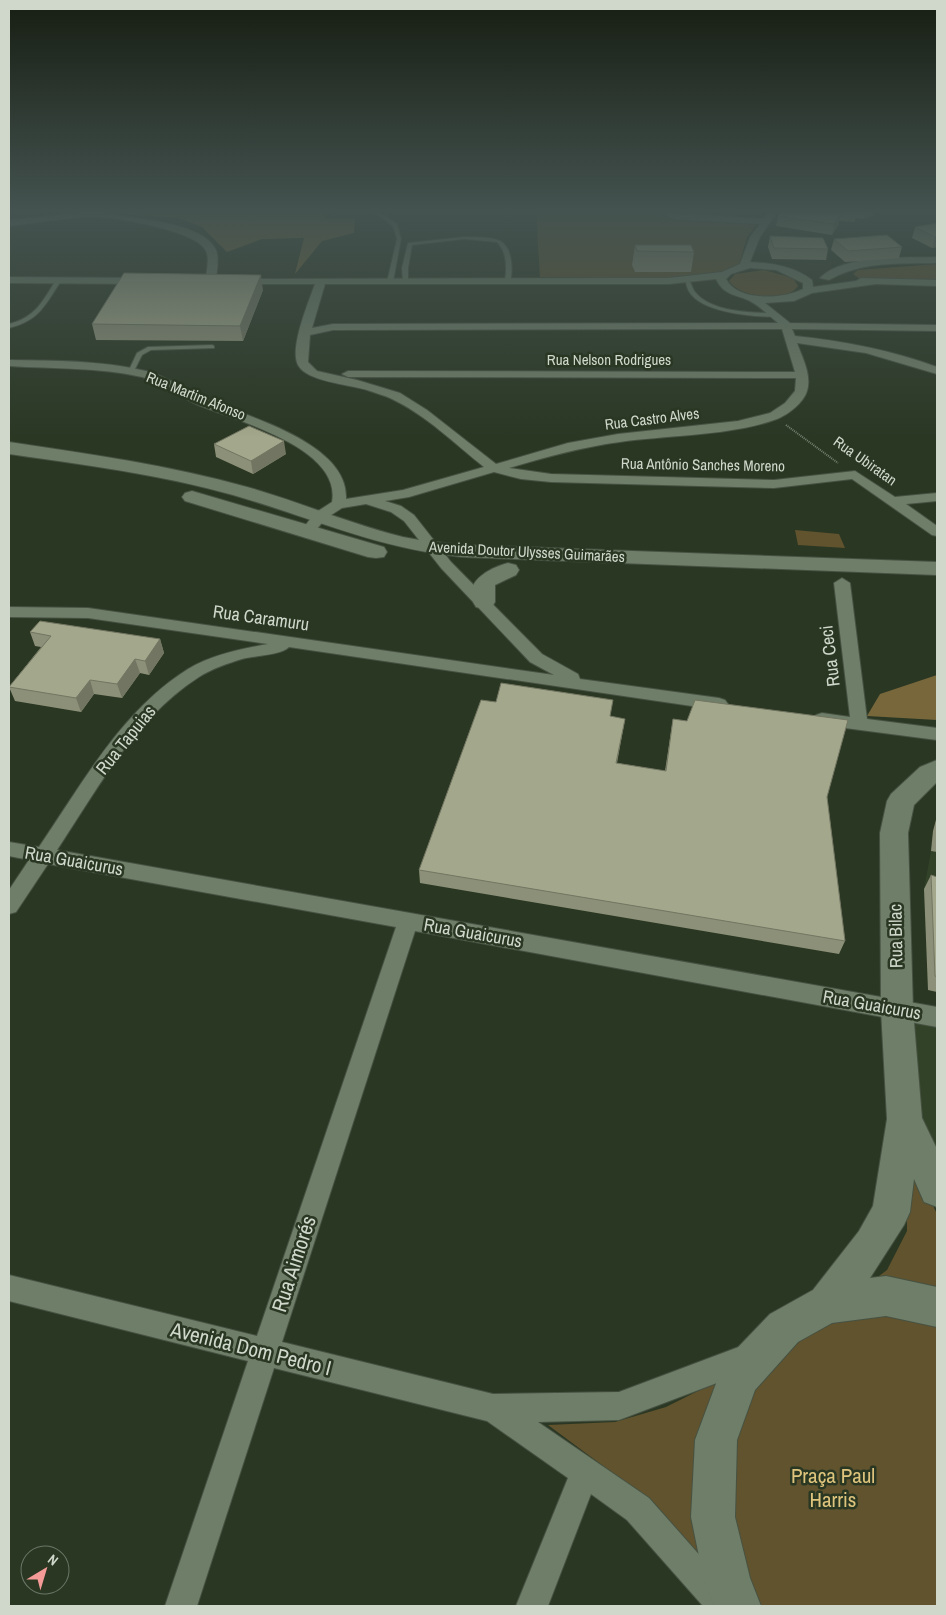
<svg xmlns="http://www.w3.org/2000/svg" width="946" height="1615" viewBox="0 0 946 1615" font-family="'Archivo Narrow',sans-serif">
	<style>
		.built { fill: #314228 }
		.green { fill: #60532e }
		.forest { fill: #77673b }
		.lines { fill: none; stroke-linecap: round; stroke-linejoin: round }
		.lane-casing { stroke: #475242; stroke-width: 2 }
		.street-casing { stroke: #475242; stroke-width: 2 }
		.secondary-casing { stroke: #475242; stroke-width: 2 }
		.path { stroke: #798473; stroke-width: 2; stroke-dasharray: 1 1; stroke-linecap: butt }
		.lane { fill: #6f7e68; fill-rule: evenodd }
		.street { fill: #6f7e68; fill-rule: evenodd }
		.secondary { fill: #6f7e68; fill-rule: evenodd }
		.wall { fill: #8c9078 }
		.shaded-wall { fill: #727561 }
		.building { fill: #a3a78b; stroke: #727561 }
		.labels { text-anchor: middle; stroke-width: 5; stroke-linejoin: round; paint-order: stroke }
		.far-street-label { font-size: 15px; fill: #d0d8cc; stroke: #2a3723 }
		.street-label { font-size: 18px; fill: #d0d8cc; stroke: #2a3723 }
		.near-street-label { font-size: 21px; fill: #d0d8cc; stroke: #2a3723 }
		.near-park-label { font-size: 21px; fill: #dec47c; stroke: #2a3723 }
	</style>
	<rect width="100%" height="100%" fill="#2a3723"/>
	<g class="built">
		<polygon points="931,851 937,852 937,892 924,889"/>
		<polygon points="906,1018 937,1024 937,1168 910,1113"/>
	</g>
	<g class="green">
		<polygon points="536,212 662,212 661,217 758,223 747,237 739,265 718,273 667,279 540,277"/>
		<polygon points="937,264 937,281 860,279 853,274 858,270"/>
		<path d="M764 270 793 278 798 286C788 303 739 298 729 281L735 274Z"/>
		<polygon points="795,530 839,534 845,548 798,545"/>
		<polygon points="907,1152 937,1214 937,1296 871,1282 887,1270 907,1231"/>
		<polygon points="866,1312 927,1317 937,1322 937,1606 754,1606 738,1567 727,1487 739,1418 768,1364 812,1328"/>
		<polygon points="722,1379 711,1573 645,1497 548,1425 615,1422 666,1407"/>
	</g>
	<g class="forest">
		<polygon points="118,212 329,212 325,218 355,218 354,233 322,241 295,274 304,238 262,239 227,252 202,227 178,218 123,214"/>
		<polygon points="937,675 937,720 867,716 880,694"/>
	</g>
	<g class="lines">
		<g class="lane-casing">
			<g id="lane">
				<polygon points="374,212 379,212 397,224 401,239 393,282 390,284 387,282 397,239 393,226"/>
				<path d="M464 237C473 237 493 237 500 241 513 248 513 271 510 282L505 281C507 267 507 252 497 242L464 239 412 245 408 268V282L403 283 402 268 408 243Z"/>
				<path d="M56 280 61 281C45 305 39 321 9 328V324C36 317 42 302 56 280Z"/>
				<path d="M686 282H690C692 285 693 290 695 292 711 312 752 313 775 313L778 315C772 318 762 316 755 316 734 314 688 308 686 282Z"/>
				<polygon points="212,345 214,346 214,348 151,350 142,355 133,373 128,372 137,353 148,347"/>
			</g>
		</g>
		<g class="street-casing">
			<g id="street">
				<path d="M91 212C100 211 111 214 121 216 146 220 204 224 216 250 220 259 216 272 216 281L211 284 206 281C206 272 210 259 206 251 198 231 116 217 96 217 67 217 37 223 9 226V220Z"/>
				<path d="M661 212 763 219 768 213H774L775 215 760 237 750 262C772 263 794 266 812 280L813 287 856 281 861 278 937 280V286L876 284 812 293 794 301 765 303 790 323 937 325V331L792 329 795 336C843 341 891 350 937 367V374L866 353 797 343C802 357 812 375 807 391 804 402 788 415 777 419 732 436 668 435 620 442 582 447 546 457 509 468L551 474 774 480 855 471 895 497 937 493V501L906 504 937 526V536L932 535 852 479 774 488 551 482 521 479 494 472 409 497 385 501 401 506 414 515 451 562 542 654 578 674 580 679 719 698 725 700 728 704 725 708 719 710 289 647C282 655 253 656 242 659 229 663 211 669 199 677 135 718 98 788 57 850L937 1007V1027L415 931 282 1342 493 1394 619 1392 744 1345 754 1349 758 1359 754 1369 619 1420 538 1422 649 1498 735 1595 740 1606H703L627 1520 591 1494 548 1606H516L568 1478 487 1421 274 1368 197 1606H165L248 1361 9 1301V1275L257 1336 396 927 48 864 16 912 9 914V890L29 860 9 856V842L39 847C82 784 121 711 188 669 211 655 241 649 268 644L88 618 9 617V607L88 608 554 675 530 662 441 568 404 521 391 512 366 504 342 508 325 519 312 535H302L300 532 315 513 332 502C342 447 233 420 196 404 178 396 162 382 142 377 99 367 53 369 9 366V360C54 361 101 360 146 371 167 376 184 390 204 398 244 416 349 442 346 499L403 490 484 467C455 444 426 415 392 399 384 395 375 393 367 390 348 384 307 382 298 365 289 348 309 301 315 284H237L232 281 233 279 669 278 722 272 740 264 750 237 760 224 672 219ZM750 268 776 270 803 283V289C784 299 738 302 726 279L731 274ZM716 279C724 295 734 294 748 300 759 305 769 316 778 323L333 324 312 328 325 284H669ZM782 329 795 372 348 371 342 374 348 377 796 378 795 391 785 403 770 413 738 421 618 434 568 443 496 464 427 410 400 393 357 380 317 371 308 362 310 335 333 330Z"/>
				<path d="M937 257V263C899 264 862 261 829 280L820 278C843 254 905 258 937 257Z"/>
				<polygon points="9,277 144,278 149,281 144,284 9,283"/>
				<polygon points="842,578 850,583 867,719 937,728 937,740 822,725 816,723 813,719 816,715 822,713 850,717 834,583"/>
			</g>
		</g>
		<g class="secondary-casing">
			<g id="secondary">
				<path d="M9 442C89 454 169 465 247 487 300 502 350 524 403 537 423 541 443 543 463 545L937 562V575L463 557C378 549 313 518 233 495 159 474 84 465 9 454Z"/>
				<polygon points="192,491 384,547 387,552 384,557 376,558 368,557 185,501 182,497 185,493"/>
				<path d="M508 563 516 565 519 570 516 575 495 585V602L492 607 484 609 476 607C460 583 489 568 508 563Z"/>
				<polygon points="937,760 937,782 914,805 908,833 913,1010 922,1118 937,1149 937,1207 924,1202 914,1179 910,1212 904,1225 870,1278 886,1276 937,1287 937,1327 886,1316 832,1323 798,1342 755,1390 737,1440 735,1517 750,1578 761,1606 714,1606 704,1581 691,1517 695,1440 724,1362 770,1314 813,1290 859,1231 873,1206 887,1119 881,1010 880,833 887,801 891,794 920,767"/>
			</g>
		</g>
		<polyline class="path" points="786,425 838,463"/>
		<use href="#lane" class="lane"/>
		<use href="#street" class="street"/>
		<use href="#secondary" class="secondary"/>
	</g>
	<g class="wall">
		<polygon points="782,212 875,212 874,215 864,219 856,218 855,222 839,221 838,225 832,235 776,226 778,216"/>
		<polygon points="937,223 937,247 932,248 912,238 915,227"/>
		<polygon points="770,236 828,249 826,260 772,259 768,247"/>
		<polygon points="834,239 902,247 899,258 845,262 831,250"/>
		<polygon points="635,245 694,252 691,272 635,272 632,265"/>
		<polygon points="263,290 243,341 96,340 92,324"/>
		<polygon points="214,444 286,454 253,474 216,457"/>
		<polygon points="30,632 160,639 164,653 149,675 140,673 122,698 94,694 81,712 15,701 9,687 41,647 35,646"/>
		<polygon points="611,717 625,719 617,763 665,771 673,719 827,797 845,941 839,954 420,883 419,870"/>
		<polygon points="937,816 937,852 931,851 933,831"/>
		<polygon points="931,875 937,877 937,992 928,990 924,889"/>
	</g>
	<g class="shaded-wall">
		<polygon points="866,212 875,212 874,215 864,219"/>
		<polygon points="841,214 838,225 832,235 834,224"/>
		<polygon points="937,236 937,247 932,248 935,237"/>
		<polygon points="261,275 263,290 243,341 240,326"/>
		<polygon points="284,441 286,454 253,474 251,461"/>
		<polygon points="160,639 164,653 149,675 145,661"/>
		<polygon points="135,659 140,673 122,698 117,684"/>
		<polygon points="90,680 94,694 81,712 76,698"/>
	</g>
	<g class="building">
		<polygon points="782,212 823,212 841,214 834,224 778,216"/>
		<polygon points="937,223 937,236 935,237 915,227"/>
		<polygon points="887,235 902,247 848,251 834,239"/>
		<polygon points="770,236 823,238 828,249 774,248"/>
		<polygon points="635,245 691,245 694,252 637,251"/>
		<polygon points="124,273 261,275 240,326 92,324"/>
		<polygon points="249,426 284,441 251,461 214,444"/>
		<polygon points="40,621 160,639 145,661 135,659 117,684 90,680 76,698 9,687 51,636 30,632"/>
		<polygon points="501,683 613,700 610,716 625,719 616,763 666,771 673,719 687,721 695,700 848,720 827,797 845,941 419,870 481,700 496,702"/>
		<polygon points="931,875 937,877 937,977 935,976"/>
	</g>
	<linearGradient id="sky" x2="0" y2="1"><stop stop-color="#171e13"/><stop offset="0.48" stop-color="#445350"/><stop offset="1" stop-color="#445350" stop-opacity="0"/></linearGradient>
	<rect width="946" height="438" fill="url(#sky)"/>
	<g class="labels">
		<g class="far-street-label">
			<text x="609" y="365">Rua Nelson Rodrigues</text>
			<text transform="translate(196 396) rotate(22)" y="5">Rua Martim Afonso</text>
			<text transform="translate(652 419) rotate(-7)" y="5">Rua Castro Alves</text>
			<text transform="translate(865 461) rotate(35)" y="5">Rua Ubiratan</text>
			<text transform="translate(703 465) rotate(1)" y="5">Rua Antônio Sanches Moreno</text>
			<text transform="translate(527 552) rotate(3)" y="5">Avenida Doutor Ulysses Guimarães</text>
		</g>
		<g class="street-label">
			<text transform="translate(261 618) rotate(8)" y="6">Rua Caramuru</text>
			<text transform="translate(830 656) rotate(-97)" y="6">Rua Ceci</text>
			<text transform="translate(126 740) rotate(-51)" y="6">Rua Tapuias</text>
			<text transform="translate(74 861) rotate(10)" y="6">Rua Guaicurus</text>
			<text transform="translate(473 933) rotate(10)" y="6">Rua Guaicurus</text>
			<text transform="translate(896 936) rotate(-91)" y="6">Rua Bilac</text>
			<text transform="translate(872 1005) rotate(10)" y="6">Rua Guaicurus</text>
		</g>
		<g class="near-street-label">
			<text transform="translate(294 1264) rotate(-72)" y="7">Rua Aimorés</text>
			<text transform="translate(251 1349) rotate(14)" y="7">Avenida Dom Pedro I</text>
		</g>
		<g class="near-park-label">
			<text x="833" y="1483">Praça Paul<tspan x="833" dy="24">Harris</tspan></text>
		</g>
	</g>
	<rect width="946" height="1615" fill="none" stroke="#d0d8cc" stroke-width="20"/>
	<g transform="translate(45 1570) rotate(38)"><circle r="24" fill="#2a3723" stroke="#6c7767"/>
	<path d="M0-4L9 19L0 12L-9 19Z" fill="#f59b97"/>
	<text y="-8" font-size="14" font-weight="bold" text-anchor="middle" fill="#d0d8cc">N</text>
	</g>
</svg>
